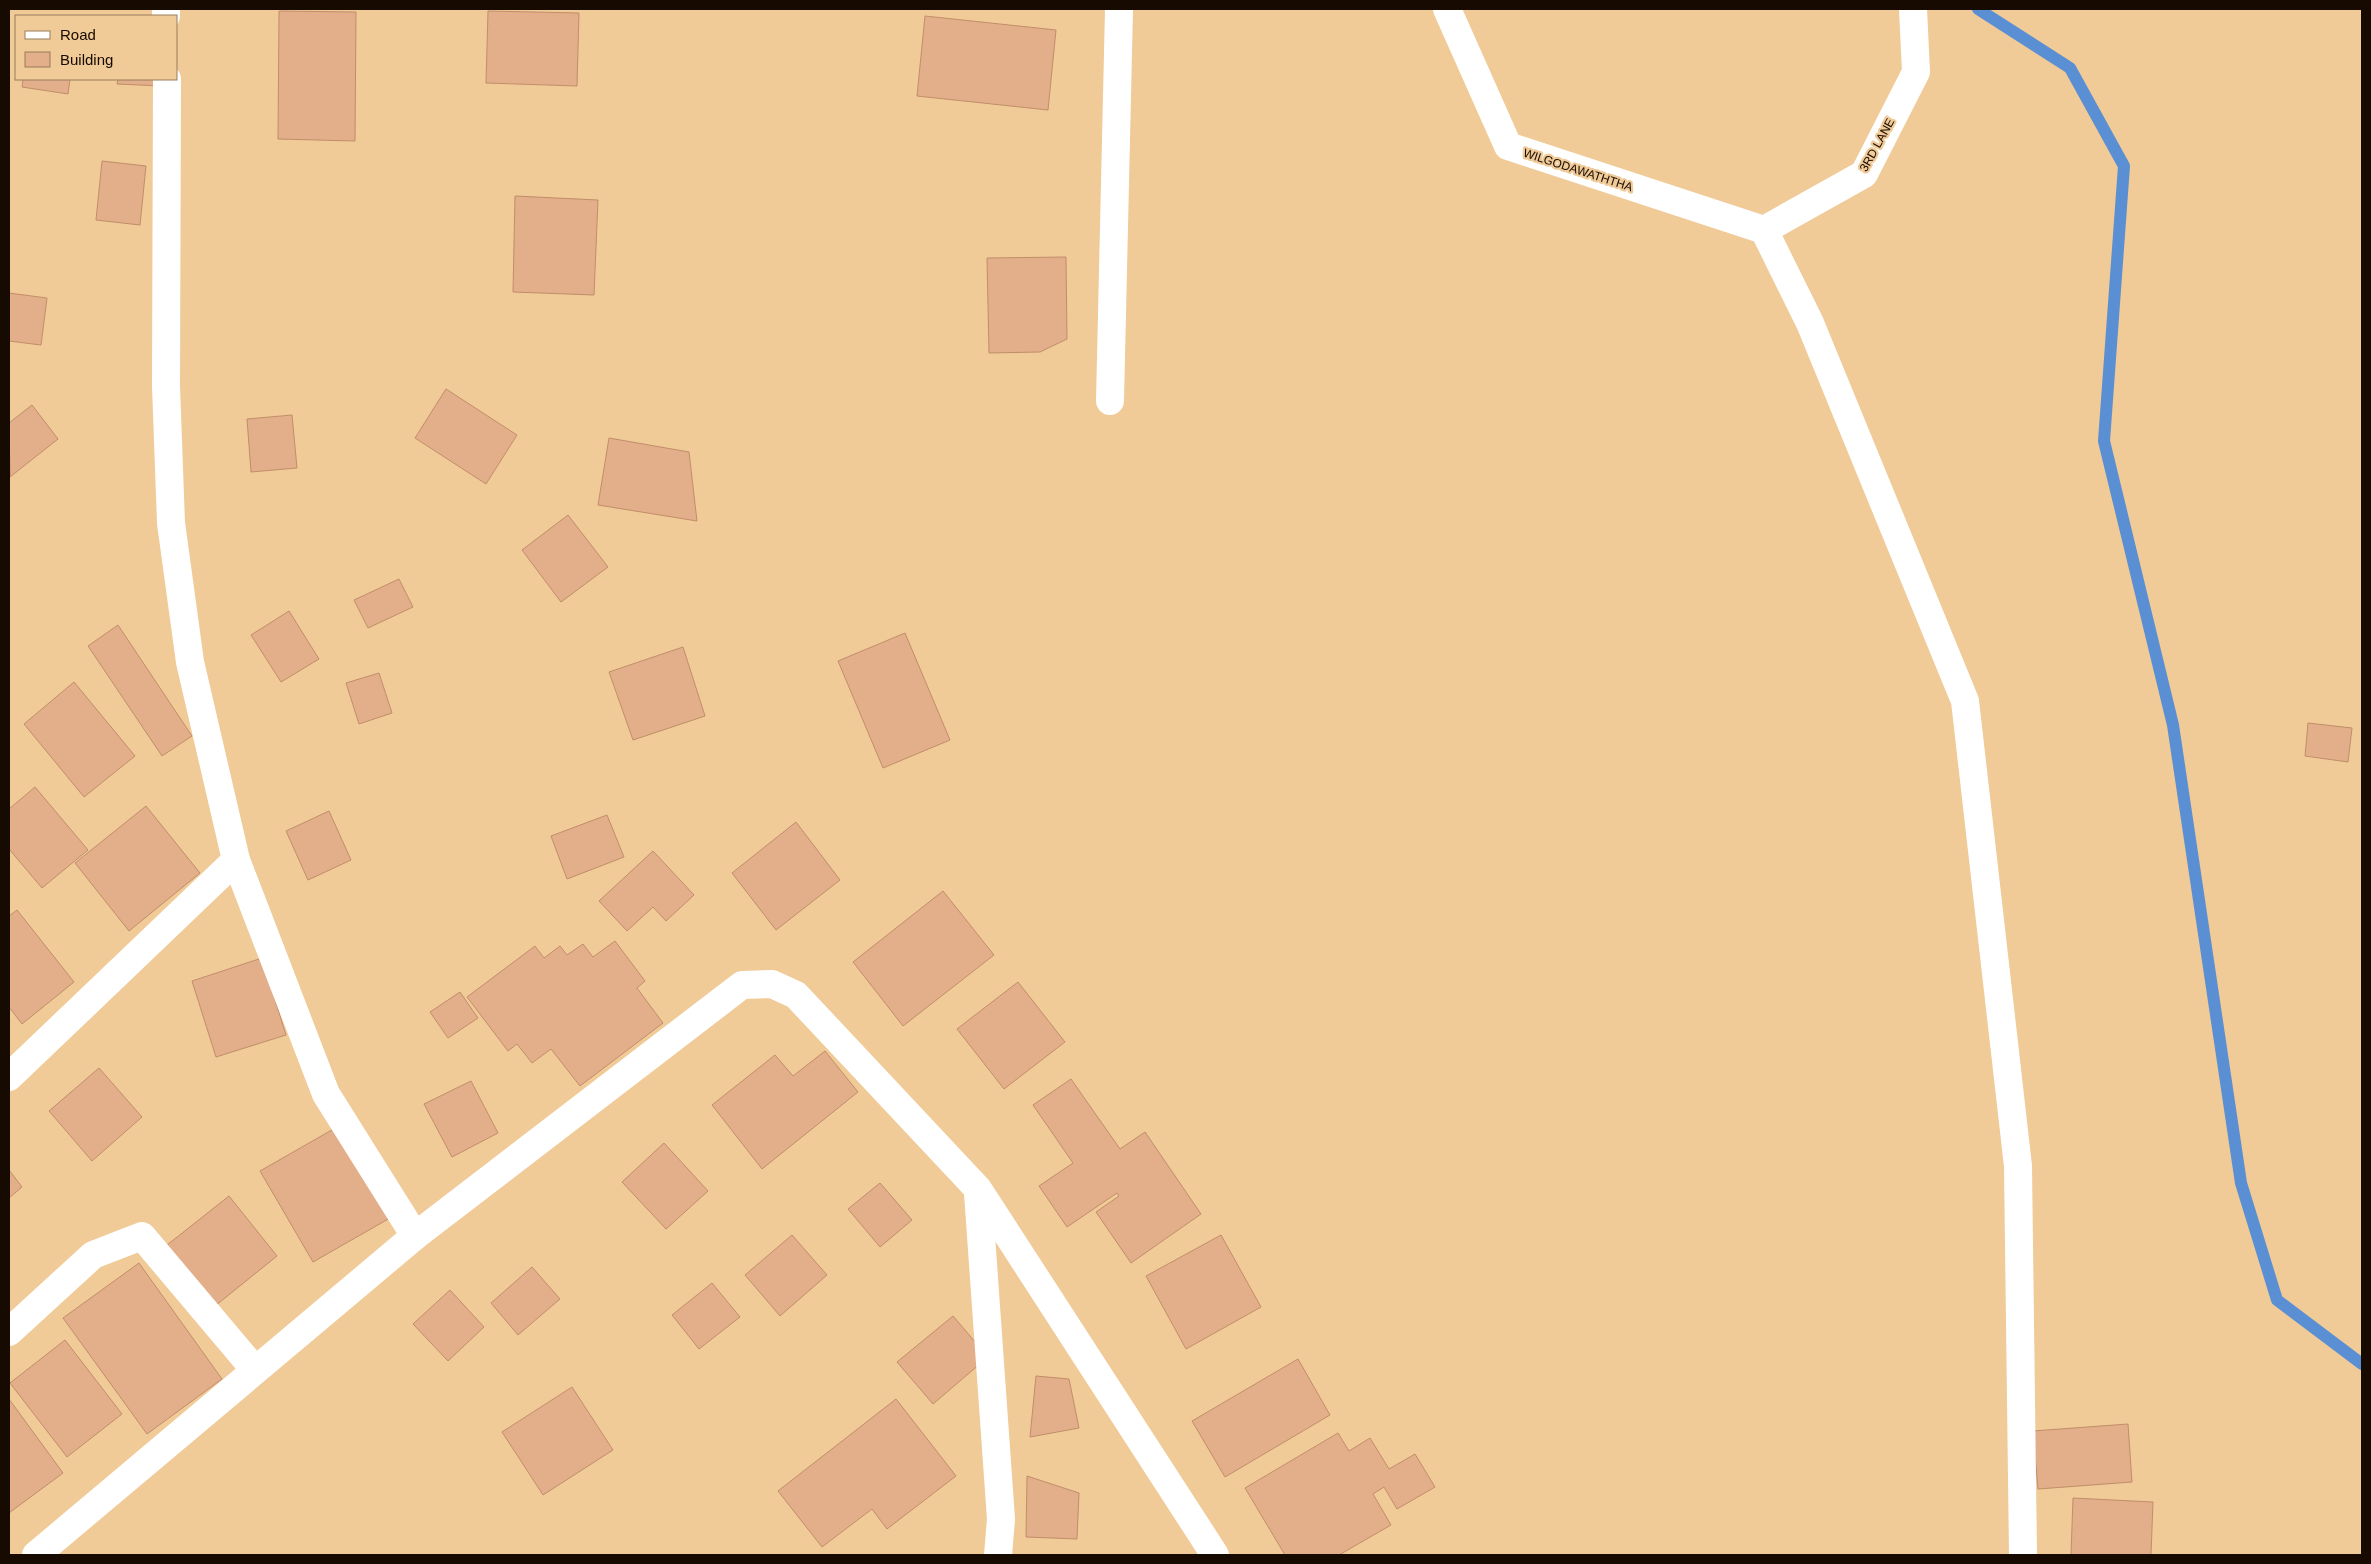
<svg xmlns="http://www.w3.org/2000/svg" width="2371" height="1564" viewBox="0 0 2371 1564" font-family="Helvetica,sans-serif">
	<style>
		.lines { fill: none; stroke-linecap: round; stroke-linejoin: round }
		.stream { stroke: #5a8fd3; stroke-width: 12 }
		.building { fill: #e3ae8a; stroke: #c18e6a }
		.minor { stroke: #fff; stroke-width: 28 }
		.labels { text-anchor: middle; stroke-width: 4.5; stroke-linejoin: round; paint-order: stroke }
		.street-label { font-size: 12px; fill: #170a00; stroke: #f0ca97 }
	</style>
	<rect width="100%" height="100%" fill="#f0ca97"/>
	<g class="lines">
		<polyline class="stream" points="1978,9 2070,68 2124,166 2104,441 2173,725 2241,1183 2277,1300 2362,1364"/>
	</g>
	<g class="building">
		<polygon points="279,11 356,12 355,141 278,139"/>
		<polygon points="488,11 579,13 577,86 486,83"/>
		<polygon points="925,16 1056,30 1048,110 917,96"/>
		<polygon points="23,79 70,79 68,94 22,87"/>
		<polygon points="118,79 161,79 161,86 117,84"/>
		<polygon points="102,161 146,166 140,225 96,220"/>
		<polygon points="515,196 598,200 594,295 513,292"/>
		<polygon points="1066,257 1067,339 1040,352 989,353 987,258"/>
		<polygon points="9,293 47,298 41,345 9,341"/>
		<polygon points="446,389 517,435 486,484 415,438"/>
		<polygon points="32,405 58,439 10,477 9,423"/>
		<polygon points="292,415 297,468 251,472 247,419"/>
		<polygon points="609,438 689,452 697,521 598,505"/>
		<polygon points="568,515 608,567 561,602 522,550"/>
		<polygon points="399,579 413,607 368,628 354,600"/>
		<polygon points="289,611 319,659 281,682 251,635"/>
		<polygon points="118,625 192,736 162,756 88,646"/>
		<polygon points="905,633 950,740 883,768 838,661"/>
		<polygon points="683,647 705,716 633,740 609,672"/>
		<polygon points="379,673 392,713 359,724 346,683"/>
		<polygon points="74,682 135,756 84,797 24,724"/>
		<polygon points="2308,723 2352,728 2348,762 2305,756"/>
		<polygon points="35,787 88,850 42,888 9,849 9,809"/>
		<polygon points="146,806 200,873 129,931 75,863"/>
		<polygon points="329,811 351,860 308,880 286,831"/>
		<polygon points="607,815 624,857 567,879 551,836"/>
		<polygon points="796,822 840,880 776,930 732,873"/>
		<polygon points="653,851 694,895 666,921 653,907 627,931 599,901"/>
		<polygon points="943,891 994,955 903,1026 853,962"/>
		<polygon points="17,910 74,982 22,1024 9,1007 9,916"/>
		<polygon points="615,941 645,981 637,988 663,1023 580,1086 551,1049 532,1063 517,1044 508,1051 467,997 535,946 544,958 560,946 567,955 583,944 593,957"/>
		<polygon points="262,958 286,1035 216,1057 192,981"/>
		<polygon points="1018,982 1065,1042 1004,1089 957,1029"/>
		<polygon points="460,992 478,1018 448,1038 430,1012"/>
		<polygon points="825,1051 858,1092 762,1169 712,1105 775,1055 793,1076"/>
		<polygon points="99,1068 142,1117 92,1161 49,1111"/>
		<polygon points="1071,1079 1120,1149 1145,1132 1201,1214 1131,1263 1096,1212 1119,1196 1117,1193 1067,1227 1039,1186 1073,1163 1033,1105"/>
		<polygon points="471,1081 498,1133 452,1157 424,1104"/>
		<polygon points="337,1127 390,1218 313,1262 260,1171"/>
		<polygon points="664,1143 708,1191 666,1229 622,1182"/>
		<polygon points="9,1170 22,1187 9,1198"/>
		<polygon points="880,1183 912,1220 880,1247 848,1209"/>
		<polygon points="229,1196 277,1256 215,1306 167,1245"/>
		<polygon points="792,1235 827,1275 780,1316 745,1275"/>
		<polygon points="1221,1235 1261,1307 1186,1349 1146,1276"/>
		<polygon points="139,1263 222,1379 147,1434 63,1318"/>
		<polygon points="532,1267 560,1299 518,1335 491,1303"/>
		<polygon points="712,1283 740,1317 699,1349 672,1315"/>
		<polygon points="450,1290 484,1327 448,1361 413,1324"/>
		<polygon points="953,1316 988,1357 933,1404 897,1362"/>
		<polygon points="65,1340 122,1414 67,1457 10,1383"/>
		<polygon points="1298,1359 1330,1415 1225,1477 1192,1421"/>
		<polygon points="1036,1376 1069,1379 1079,1428 1030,1437"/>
		<polygon points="572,1387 613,1450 543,1495 502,1432"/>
		<polygon points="9,1399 63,1473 9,1513"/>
		<polygon points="896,1399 956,1476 887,1529 872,1509 822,1547 778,1491"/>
		<polygon points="2128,1424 2132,1482 2038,1489 2033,1431"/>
		<polygon points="1338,1433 1349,1451 1370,1438 1389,1469 1415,1454 1435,1487 1397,1509 1384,1487 1373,1494 1391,1525 1339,1555 1285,1555 1245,1488"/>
		<polygon points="1027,1476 1079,1493 1077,1539 1026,1537"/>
		<polygon points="2073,1498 2153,1502 2151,1555 2071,1555"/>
	</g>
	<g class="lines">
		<g class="minor">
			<polyline points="166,9 166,16"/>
			<polyline points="1447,9 1508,146 1764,230"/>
			<polyline points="1764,230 1810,323 1965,701 2018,1166 2023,1555"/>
			<polyline points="1764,230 1864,174 1916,72 1913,9"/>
			<polyline points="1110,401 1119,9"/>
			<polyline points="236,860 326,1094 415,1236"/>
			<polyline points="9,1077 236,860 190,662 171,523 166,386 167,79"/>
			<polyline points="978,1193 1001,1519 998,1555"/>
			<polyline points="9,1332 93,1255 142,1236 255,1370"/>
			<polyline points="36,1555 415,1236 742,985 772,984 796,995 978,1189 1215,1555"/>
		</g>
	</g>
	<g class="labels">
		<g class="street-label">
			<text transform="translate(1877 145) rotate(-61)" y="4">3RD LANE</text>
			<text transform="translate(1578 170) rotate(18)" y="4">WILGODAWATHTHA</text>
		</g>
	</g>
	<rect width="2371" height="1564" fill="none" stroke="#170a00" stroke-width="20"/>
	<rect x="15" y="15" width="162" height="65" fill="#f0ca97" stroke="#997d5b"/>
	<rect x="25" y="31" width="25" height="8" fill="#ffffff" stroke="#997d5b"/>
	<text x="60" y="40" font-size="15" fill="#170a00">Road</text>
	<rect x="25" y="52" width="25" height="15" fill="#e3ae8a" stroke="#997d5b"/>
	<text x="60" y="65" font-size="15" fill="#170a00">Building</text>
</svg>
